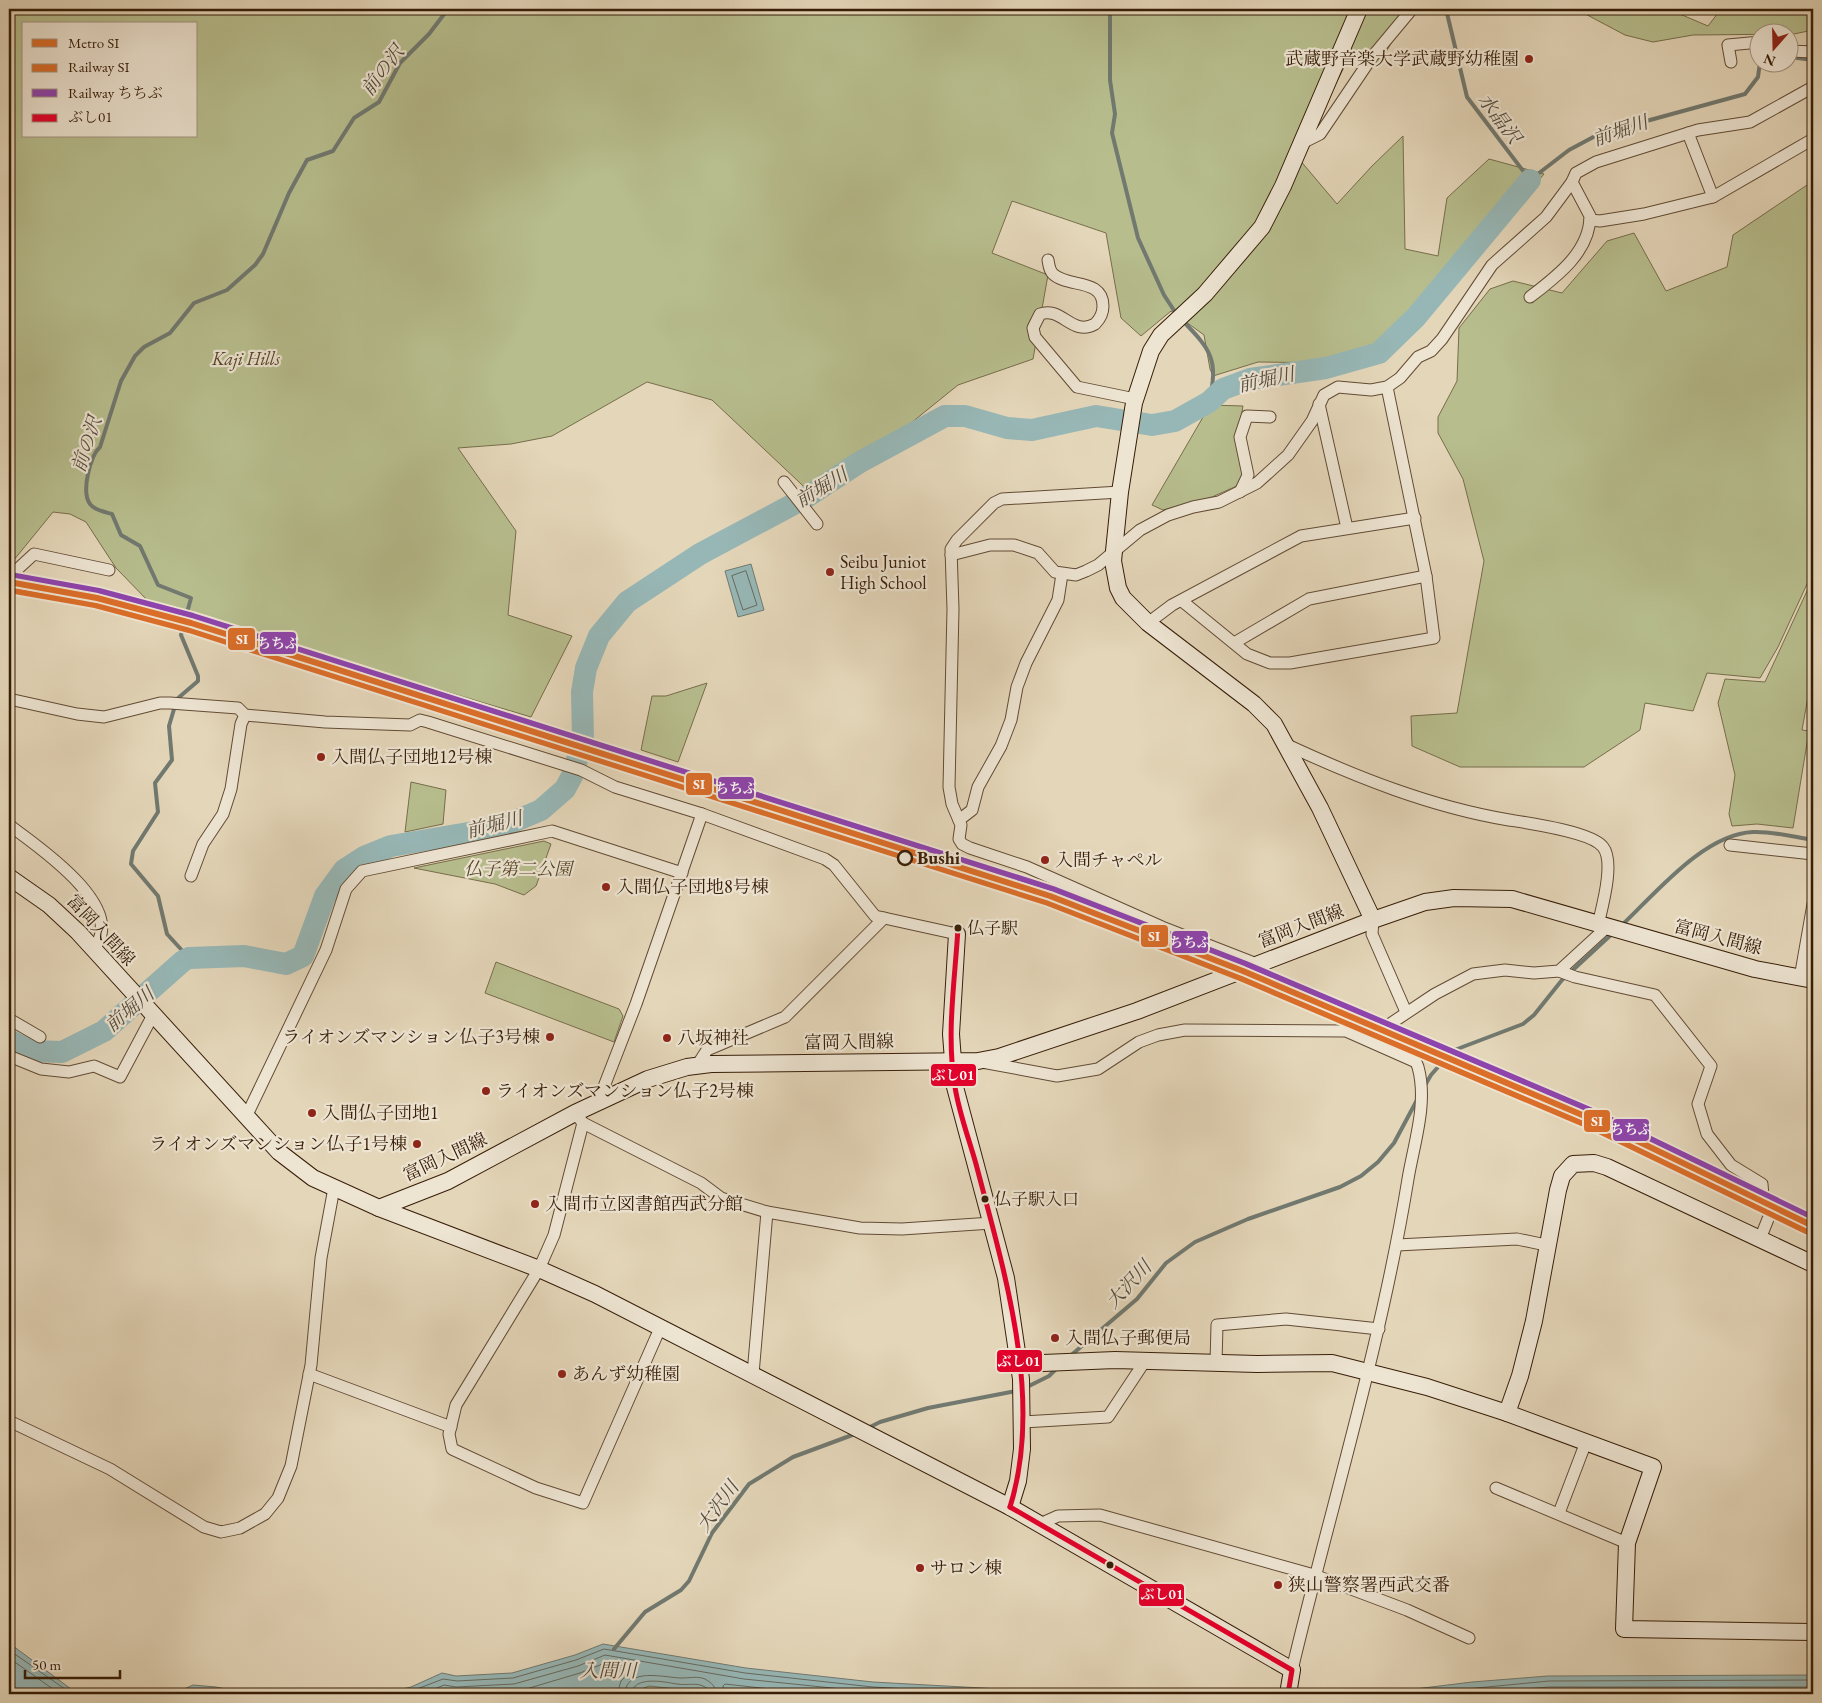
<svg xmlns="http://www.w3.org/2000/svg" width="1822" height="1703" viewBox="0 0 1822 1703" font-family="'EB Garamond','Noto Serif JP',serif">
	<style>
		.green { fill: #b7bd8d; stroke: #776d4a; fill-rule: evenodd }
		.water { fill: #97b7b6; stroke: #717970 }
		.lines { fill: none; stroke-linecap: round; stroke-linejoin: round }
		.shore { stroke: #676a5e; stroke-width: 1 }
		.stream { stroke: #717970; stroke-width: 4 }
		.river { stroke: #97b7b6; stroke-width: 22 }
		.street-tunnel { stroke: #c1b195; stroke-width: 11; stroke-dasharray: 11 5.5; stroke-linecap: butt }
		.street-casing { stroke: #624b34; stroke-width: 13 }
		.secondary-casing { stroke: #371d07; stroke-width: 18 }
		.street { stroke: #ede4d2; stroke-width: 11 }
		.secondary { stroke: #ede4d2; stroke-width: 16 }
		.bus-1-casing { stroke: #ede4d2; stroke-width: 9 }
		.bus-1 { stroke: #e4002b; stroke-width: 5 }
		.rail-1-casing { stroke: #ede4d2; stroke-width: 10 }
		.rail-2-casing { stroke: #ede4d2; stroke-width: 10 }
		.rail-1 { stroke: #db6e29; stroke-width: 6 }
		.rail-2 { stroke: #8e44ad; stroke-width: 6 }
		.metro-1-casing { stroke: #ede4d2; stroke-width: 10 }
		.metro-1 { stroke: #db6e29; stroke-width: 6 }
		.poi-dot { fill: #8f2418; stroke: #ede4d2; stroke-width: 2 }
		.stop-dot { fill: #ede4d2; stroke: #371d07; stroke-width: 2.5 }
		.bus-dot { fill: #371d07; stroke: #ede4d2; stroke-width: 2 }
		.labels { text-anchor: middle; stroke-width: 4.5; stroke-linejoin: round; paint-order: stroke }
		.bus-label { font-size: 17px; fill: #371d07; stroke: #ede4d2; text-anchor: start }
		.poi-label { font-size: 18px; fill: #371d07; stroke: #ede4d2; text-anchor: start }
		.park-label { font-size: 18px; font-style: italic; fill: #574528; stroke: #ede4d2 }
		.stop-label { font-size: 18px; font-weight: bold; fill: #371d07; stroke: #ede4d2; text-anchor: start }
		.street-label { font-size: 18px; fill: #371d07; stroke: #ede4d2 }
		.water-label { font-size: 19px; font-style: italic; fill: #544b3c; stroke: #ede4d2 }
		.line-badge { stroke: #ede4d2; stroke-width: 2 }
		.badge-label { font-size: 14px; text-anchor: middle; font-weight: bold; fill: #fff }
	</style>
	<rect width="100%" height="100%" fill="#e4d6b9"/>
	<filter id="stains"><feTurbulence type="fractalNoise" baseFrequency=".004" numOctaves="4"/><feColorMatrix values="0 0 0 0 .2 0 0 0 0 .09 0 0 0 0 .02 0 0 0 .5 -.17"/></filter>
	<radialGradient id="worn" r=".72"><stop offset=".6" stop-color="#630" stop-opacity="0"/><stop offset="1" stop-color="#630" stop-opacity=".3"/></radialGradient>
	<g class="green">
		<path d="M9 9H1411L1379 64 1350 55 1299 159 1337 204 1372 166 1403 136 1405 249 1438 256 1447 198 1489 159 1544 174 1421 323 1341 363 1258 362 1213 376 1210 369 1204 335 1171 311 1141 336 1121 318 1106 233 1012 201 992 253 1048 275 1033 359 958 385 817 499 712 400 647 382 552 436 511 444 458 448 516 531 508 615 572 636 531 717 150 603 116 568 86 522 70 514 53 512 9 566ZM24 24H196V136H24Z"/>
		<polygon points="1576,9 1668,9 1708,26 1721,9 1813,9 1813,30 1794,34 1693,35 1653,42 1625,35"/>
		<polygon points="1813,181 1813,571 1778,647 1760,678 1707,673 1693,711 1645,703 1640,730 1584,767 1460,767 1412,746 1411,716 1457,713 1484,561 1463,479 1438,433 1438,417 1457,381 1459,328 1490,289 1513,281 1562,293 1607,241 1634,233 1666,291 1727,267 1733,235"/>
		<polygon points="1210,405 1243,406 1237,441 1245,474 1239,485 1212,497 1163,510 1152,505"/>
		<polygon points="1813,578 1813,669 1802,730 1809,731 1793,828 1757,824 1732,826 1729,814 1735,775 1718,703 1725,679 1765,682"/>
		<polygon points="707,683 678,762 641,750 652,696 666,696"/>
		<polygon points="411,782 446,790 443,824 405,832"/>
		<polygon points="544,841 551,844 536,886 524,895 495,884 414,868"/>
		<polygon points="496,962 619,1009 623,1016 614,1042 485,993"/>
		<path d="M649 1686C666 1688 695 1686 708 1694H629Z"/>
	</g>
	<g class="water">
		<polygon points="751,564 764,610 738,617 725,571"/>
		<polygon points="9,1643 71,1689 86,1694 25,1694 9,1686"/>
		<polygon points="603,1644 746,1668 873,1682 1000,1689 1026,1694 708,1694 699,1689 677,1689 649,1686 629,1694 380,1694 411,1687 442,1673 456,1676 512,1673 575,1655"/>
		<polygon points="1813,1675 1813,1694 1374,1694 1472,1682 1548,1676"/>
		<polygon points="193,1685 216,1687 251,1694 173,1694"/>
	</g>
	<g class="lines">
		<g class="shore">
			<polygon points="746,571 757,605 743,610 732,576"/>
			<polyline points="9,1650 72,1694"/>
			<polyline points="9,1658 60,1694"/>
			<polyline points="404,1694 443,1679 457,1681 513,1678 576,1660 604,1649 745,1673 873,1687 996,1694"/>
			<polyline points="423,1694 444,1685 456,1687 514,1684 578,1666 605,1655 744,1679 891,1694"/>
			<polyline points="467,1694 516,1692 580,1673 605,1663 634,1668 621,1681 617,1694"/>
			<path d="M625 1694C626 1666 665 1678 682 1678 689 1678 698 1676 705 1679 712 1683 716 1687 716 1694"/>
			<path d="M631 1694C634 1675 664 1682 677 1684 689 1686 698 1681 708 1689L710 1694"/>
			<polyline points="724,1694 723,1686 725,1684 815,1694"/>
			<polyline points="1415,1694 1549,1681 1813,1680"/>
			<polyline points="1466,1694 1549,1687 1813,1687"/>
		</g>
		<g class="stream">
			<polyline points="1110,9 1110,80 1115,114 1112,133 1138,238 1164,295 1177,315"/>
			<polyline points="1446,9 1467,97 1530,180 1569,150 1599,134 1745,94 1758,77 1760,62"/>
			<polyline points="1790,57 1813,60"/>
			<path d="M1182 320C1211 350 1219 359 1209 402"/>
			<path d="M1622 925C1656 893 1704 834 1753 832 1772 831 1794 837 1813 840"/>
			<path d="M189 958 167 934 158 896 131 864 133 851 158 812 155 783 172 760 169 726 177 699 198 681V676L181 635 191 598 158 585 140 546 121 535 112 514C105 512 94 510 90 504 81 492 90 456 100 447L121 381 135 356 144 347 170 333 194 303 227 290 255 265 263 254 289 193 307 160 333 151 354 118 379 102 400 63 429 34 448 9"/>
			<polyline points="1424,1087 1431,1075 1452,1051 1523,1024 1534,1015 1562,980 1613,933"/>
			<polyline points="1069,1357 1137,1299 1166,1263 1195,1242 1248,1219 1340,1187 1361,1176 1378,1162 1394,1143 1417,1100"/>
			<polyline points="1025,1388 1049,1376 1057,1368"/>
			<polyline points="866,1429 880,1422 928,1408 1016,1391"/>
			<polyline points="614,1649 645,1612 681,1590 689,1581 712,1533 749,1484 793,1457 855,1434"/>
		</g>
		<polyline class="river" points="9,1040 31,1051 62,1052 104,1031 183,961 189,958 244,956 286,964 303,956 325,896 344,870 364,857 391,846 486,830 513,822 541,810 565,789 572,776 583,740 582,692 586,668 599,636 627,602 700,554 805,498 860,462 945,416 965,416 1007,428 1032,430 1096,416 1152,425 1175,421 1209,402 1223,389 1250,379 1326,368 1379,353 1416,317 1530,180"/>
		<polyline class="street-tunnel" points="1763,1196 1768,1219"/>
		<g class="street-casing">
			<g id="street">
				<polyline points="1790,51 1813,52"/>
				<polyline points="1731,62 1728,45 1760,42"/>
				<polyline points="1688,133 1713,197"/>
				<polyline points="1300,144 1320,134 1372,57 1412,9"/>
				<polyline points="1590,220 1600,221 1644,214 1713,197 1813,139"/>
				<path d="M1048 260C1049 265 1049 270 1053 274 1068 288 1103 278 1103 306 1103 313 1100 319 1095 324 1072 337 1062 306 1040 314L1033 328 1035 337 1077 387 1135 399"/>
				<path d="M1530 297C1556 277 1590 252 1590 216L1572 182"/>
				<polyline points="1319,404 1347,528"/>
				<polyline points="784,482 817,524"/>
				<polyline points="1120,492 1002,499 994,503 957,540 951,549 953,609 949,787 952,804 961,825 959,839 962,844 970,848 1027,867 1162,927 1257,964"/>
				<polyline points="1240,492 1248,475 1240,437 1247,416 1270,417"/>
				<polyline points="951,555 990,545 1014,545 1038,553 1055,572 1076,575 1086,571 1098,565 1140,530 1168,515 1193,507 1219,502 1257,483 1288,455 1312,421 1324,395 1338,387 1371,390 1387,387 1400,378 1418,357 1431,351 1442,339 1492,265 1546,217 1572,182 1576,173 1596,162 1698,130 1750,122 1813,87"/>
				<polyline points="9,577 34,554 109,570"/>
				<polyline points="1182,601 1247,654 1270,663 1290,663 1434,638 1426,576 1387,387"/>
				<polyline points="1148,623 1172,605 1301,536 1415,518"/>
				<polyline points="1234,643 1309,599 1426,576"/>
				<polyline points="9,699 77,714 104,717 160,703 170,703 238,708 245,715 325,722 410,725 420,720 428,722 581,770 615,787 702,814 825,859 834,865 875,916 957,934"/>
				<path d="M1285 744C1356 777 1431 807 1509 820 1528 823 1592 832 1603 847 1615 862 1602 907 1598 925"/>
				<polyline points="959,820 972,810 978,787 1001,746 1011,720 1017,687 1026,663 1058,600 1062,574"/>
				<path d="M9 825C37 846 130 908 93 949"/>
				<polyline points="1730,845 1813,854"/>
				<polyline points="191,876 203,844 223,814 231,789 241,724 245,715"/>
				<polyline points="1373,920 1372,934 1406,1012"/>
				<polyline points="1559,971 1575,977 1655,995 1711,1066 1698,1104 1707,1134 1731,1165 1762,1184 1763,1196"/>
				<polyline points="1800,978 1813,904"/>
				<polyline points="9,1019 40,1037"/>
				<polyline points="1381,1046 1390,1024 1435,994 1473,974 1505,970 1534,973 1559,971 1607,927"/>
				<polyline points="9,1056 41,1069 69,1072 94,1066 120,1077 153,1015"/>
				<path d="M982 1062 1057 1076 1098 1069 1139 1042 1158 1035 1185 1030 1346 1031 1416 1062 1418 1067C1428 1103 1414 1143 1408 1179 1381 1345 1331 1506 1292 1670"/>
				<polyline points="698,1064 707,1050 785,1017 884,918"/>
				<polyline points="598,1102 636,1004 702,814"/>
				<polyline points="575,1113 583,1123 554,1235 539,1269 456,1405 449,1434 452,1449 536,1488 583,1503 661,1326"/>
				<polyline points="246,1117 326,950 346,889 362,871 552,831 682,873"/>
				<polyline points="583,1123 701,1183 721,1198 767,1212 860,1228 902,1229 992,1223"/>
				<polyline points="1760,1239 1768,1219"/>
				<polyline points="1397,1245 1517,1239 1546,1245"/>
				<polyline points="1216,1363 1217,1325 1286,1319 1379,1329"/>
				<polyline points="309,1374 451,1427"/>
				<polyline points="753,1374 767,1212"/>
				<polyline points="9,1421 110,1469 204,1527 221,1532 240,1528 265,1514 278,1498 291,1466 311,1365 321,1258 334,1188"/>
				<polyline points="1023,1422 1108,1417 1145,1361"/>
				<polyline points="1496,1488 1627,1543"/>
				<polyline points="1559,1513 1586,1442"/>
				<polyline points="1040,1524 1058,1516 1100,1515 1314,1575 1407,1610 1469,1638"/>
			</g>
		</g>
		<g class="secondary-casing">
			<g id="secondary">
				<polyline points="1359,9 1283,186 1262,227 1205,294 1161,335 1151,351 1134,403 1120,492 1113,561 1118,588 1123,598 1148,623 1254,704 1274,724 1320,808 1373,920"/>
				<polyline points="9,877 49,905 78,932 279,1152 313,1178 379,1208 448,1181 575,1113 648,1079 687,1067 711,1064 978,1061 999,1057 1137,1011 1373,920 1425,902 1454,898 1512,899 1755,969 1813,980"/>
				<polyline points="957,934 951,1034 955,1087 1006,1278 1021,1379 1022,1449 1018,1481 1010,1507"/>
				<polyline points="379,1208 539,1269 595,1294 1010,1507 1292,1670 1288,1694"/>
				<polyline points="1019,1364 1115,1360 1257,1364 1332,1363 1427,1387 1507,1413 1653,1467 1627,1543 1624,1629 1813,1632"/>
				<polyline points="1507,1413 1520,1376 1534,1321 1558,1190 1562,1176 1573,1164 1594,1163 1607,1167 1813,1264"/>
			</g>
		</g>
		<use href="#street" class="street"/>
		<use href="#secondary" class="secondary"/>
		<g class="bus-1-casing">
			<g id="bus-1">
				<path d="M958 928C955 980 946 1035 955 1087 959 1113 969 1139 976 1164 1004 1271 1044 1398 1010 1507"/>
				<polyline points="1010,1507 1292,1670 1288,1694"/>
			</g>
		</g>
		<use href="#bus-1" class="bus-1"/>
		<g class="rail-1-casing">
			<polyline id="rail-1" points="9,590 95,605 189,630 1048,903 1240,978 1591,1127 1810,1233"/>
		</g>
		<g class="rail-2-casing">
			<polyline id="rail-2" points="10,575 99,591 193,616 1053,889 1246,964 1597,1113 1813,1218"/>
		</g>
		<use href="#rail-1" class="rail-1"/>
		<use href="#rail-2" class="rail-2"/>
		<g class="metro-1-casing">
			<polyline id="metro-1" points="9,582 97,598 191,623 1050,896 1243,971 1594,1120 1813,1226"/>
		</g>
		<use href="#metro-1" class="metro-1"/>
	</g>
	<g class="poi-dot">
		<circle cx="1529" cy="59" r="5"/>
		<circle cx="830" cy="572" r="5"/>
		<circle cx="321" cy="757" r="5"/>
		<circle cx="1045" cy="860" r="5"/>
		<circle cx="606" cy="887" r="5"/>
		<circle cx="550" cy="1037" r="5"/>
		<circle cx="667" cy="1038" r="5"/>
		<circle cx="486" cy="1091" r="5"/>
		<circle cx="312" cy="1113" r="5"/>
		<circle cx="417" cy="1144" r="5"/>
		<circle cx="535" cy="1204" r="5"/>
		<circle cx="1055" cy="1338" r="5"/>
		<circle cx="562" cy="1374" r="5"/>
		<circle cx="920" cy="1568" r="5"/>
		<circle cx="1278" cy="1585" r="5"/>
	</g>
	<circle class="stop-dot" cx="905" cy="858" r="7"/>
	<g class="bus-dot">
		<circle cx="958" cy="928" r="4.5"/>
		<circle cx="985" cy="1199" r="4.5"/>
		<circle cx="1110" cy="1565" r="4.5"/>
	</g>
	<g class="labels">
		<g class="bus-label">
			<text x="967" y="934">仏子駅</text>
			<text x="994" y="1205">仏子駅入口</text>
		</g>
		<g class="poi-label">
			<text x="1519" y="65" text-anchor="end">武蔵野音楽大学武蔵野幼稚園</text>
			<text x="840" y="568">Seibu Juniot<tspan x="840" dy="21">High School</tspan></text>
			<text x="331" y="763">入間仏子団地12号棟</text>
			<text x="1055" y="866">入間チャペル</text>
			<text x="616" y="893">入間仏子団地8号棟</text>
			<text x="540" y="1043" text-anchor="end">ライオンズマンション仏子3号棟</text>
			<text x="677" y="1044">八坂神社</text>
			<text x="496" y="1097">ライオンズマンション仏子2号棟</text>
			<text x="322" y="1119">入間仏子団地1</text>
			<text x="407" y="1150" text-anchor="end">ライオンズマンション仏子1号棟</text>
			<text x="545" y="1210">入間市立図書館西武分館</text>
			<text x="1065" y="1344">入間仏子郵便局</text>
			<text x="572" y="1380">あんず幼稚園</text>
			<text x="930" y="1574">サロン棟</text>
			<text x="1288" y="1591">狭山警察署西武交番</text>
		</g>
		<g class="park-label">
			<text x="246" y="365">Kaji Hills</text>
			<text x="518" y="875">仏子第二公園</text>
		</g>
		<g class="stop-label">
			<text x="917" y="864">Bushi</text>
		</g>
		<g class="street-label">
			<text transform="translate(1301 926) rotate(-21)" y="6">富岡入間線</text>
			<text transform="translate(101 930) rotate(47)" y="6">富岡入間線</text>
			<text transform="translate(1718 937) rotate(15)" y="6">富岡入間線</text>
			<text transform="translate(849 1042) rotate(-1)" y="6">富岡入間線</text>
			<text transform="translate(445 1157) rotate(-25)" y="6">富岡入間線</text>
		</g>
		<g class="water-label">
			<text transform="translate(382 70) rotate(-53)" y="7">前の沢</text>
			<text transform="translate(1500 118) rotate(53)" y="7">水晶沢</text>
			<text transform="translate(1620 130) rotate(-19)" y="7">前堀川</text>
			<text transform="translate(1266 379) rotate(-12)" y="7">前堀川</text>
			<text transform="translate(86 444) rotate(-72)" y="7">前の沢</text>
			<text transform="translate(821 487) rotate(-31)" y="7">前堀川</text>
			<text transform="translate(494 824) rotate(-14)" y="7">前堀川</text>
			<text transform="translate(129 1009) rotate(-40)" y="7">前堀川</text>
			<text transform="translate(1128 1284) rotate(-47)" y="7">大沢川</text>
			<text transform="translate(717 1506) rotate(-54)" y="7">大沢川</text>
			<text x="608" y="1677">入間川</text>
		</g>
	</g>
	<g class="line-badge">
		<rect x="227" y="627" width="29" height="24" rx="5" fill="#db6e29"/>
		<rect x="259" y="631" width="38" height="24" rx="5" fill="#8e44ad"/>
		<rect x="685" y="772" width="28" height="24" rx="5" fill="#db6e29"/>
		<rect x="717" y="776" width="38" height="24" rx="5" fill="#8e44ad"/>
		<rect x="1140" y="924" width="29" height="24" rx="5" fill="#db6e29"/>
		<rect x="1171" y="930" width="38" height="24" rx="5" fill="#8e44ad"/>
		<rect x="930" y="1063" width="47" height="24" rx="5" fill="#e4002b"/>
		<rect x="1583" y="1109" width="28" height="24" rx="5" fill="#db6e29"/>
		<rect x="1612" y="1118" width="38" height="24" rx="5" fill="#8e44ad"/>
		<rect x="996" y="1349" width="47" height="24" rx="5" fill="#e4002b"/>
		<rect x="1138" y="1583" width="47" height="24" rx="5" fill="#e4002b"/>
	</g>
	<g class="badge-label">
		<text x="242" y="644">SI</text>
		<text x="278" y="648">ちちぶ</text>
		<text x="699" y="789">SI</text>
		<text x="736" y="793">ちちぶ</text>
		<text x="1154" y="941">SI</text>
		<text x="1190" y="947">ちちぶ</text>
		<text x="953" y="1080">ぶし01</text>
		<text x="1597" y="1126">SI</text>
		<text x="1631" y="1134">ちちぶ</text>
		<text x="1019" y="1366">ぶし01</text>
		<text x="1162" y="1599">ぶし01</text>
	</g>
	<rect width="1822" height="1703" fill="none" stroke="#e4d6b9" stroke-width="30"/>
	<rect x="10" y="10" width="1802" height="1683" fill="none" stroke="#371d07" stroke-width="2.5"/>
	<rect x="15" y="15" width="1792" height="1673" fill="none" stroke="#371d07"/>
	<rect x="22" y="22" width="175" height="115" fill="#ede4d2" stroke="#a49481"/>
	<rect x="32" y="39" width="25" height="8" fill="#db6e29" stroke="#a49481"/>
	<text x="68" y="48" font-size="15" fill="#371d07">Metro SI</text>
	<rect x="32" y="64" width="25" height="8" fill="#db6e29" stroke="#a49481"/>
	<text x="68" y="72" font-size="15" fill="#371d07">Railway SI</text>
	<rect x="32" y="89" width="25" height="8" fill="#8e44ad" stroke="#a49481"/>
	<text x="68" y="98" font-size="15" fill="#371d07">Railway ちちぶ</text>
	<rect x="32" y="114" width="25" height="8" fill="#e4002b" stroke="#a49481"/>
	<text x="68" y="122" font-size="15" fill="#371d07">ぶし01</text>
	<g transform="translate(1774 48) rotate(200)"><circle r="24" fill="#ede4d2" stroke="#a49481"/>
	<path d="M0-4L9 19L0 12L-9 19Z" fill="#8f2418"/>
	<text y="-8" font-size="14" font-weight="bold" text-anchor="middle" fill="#371d07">N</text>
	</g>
	<path d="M25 1670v8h95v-8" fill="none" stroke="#371d07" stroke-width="2.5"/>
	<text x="32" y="1670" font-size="15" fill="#371d07" stroke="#ede4d2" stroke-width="4" paint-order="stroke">50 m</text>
	<rect width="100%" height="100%" filter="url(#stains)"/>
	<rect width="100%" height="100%" fill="url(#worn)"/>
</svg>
